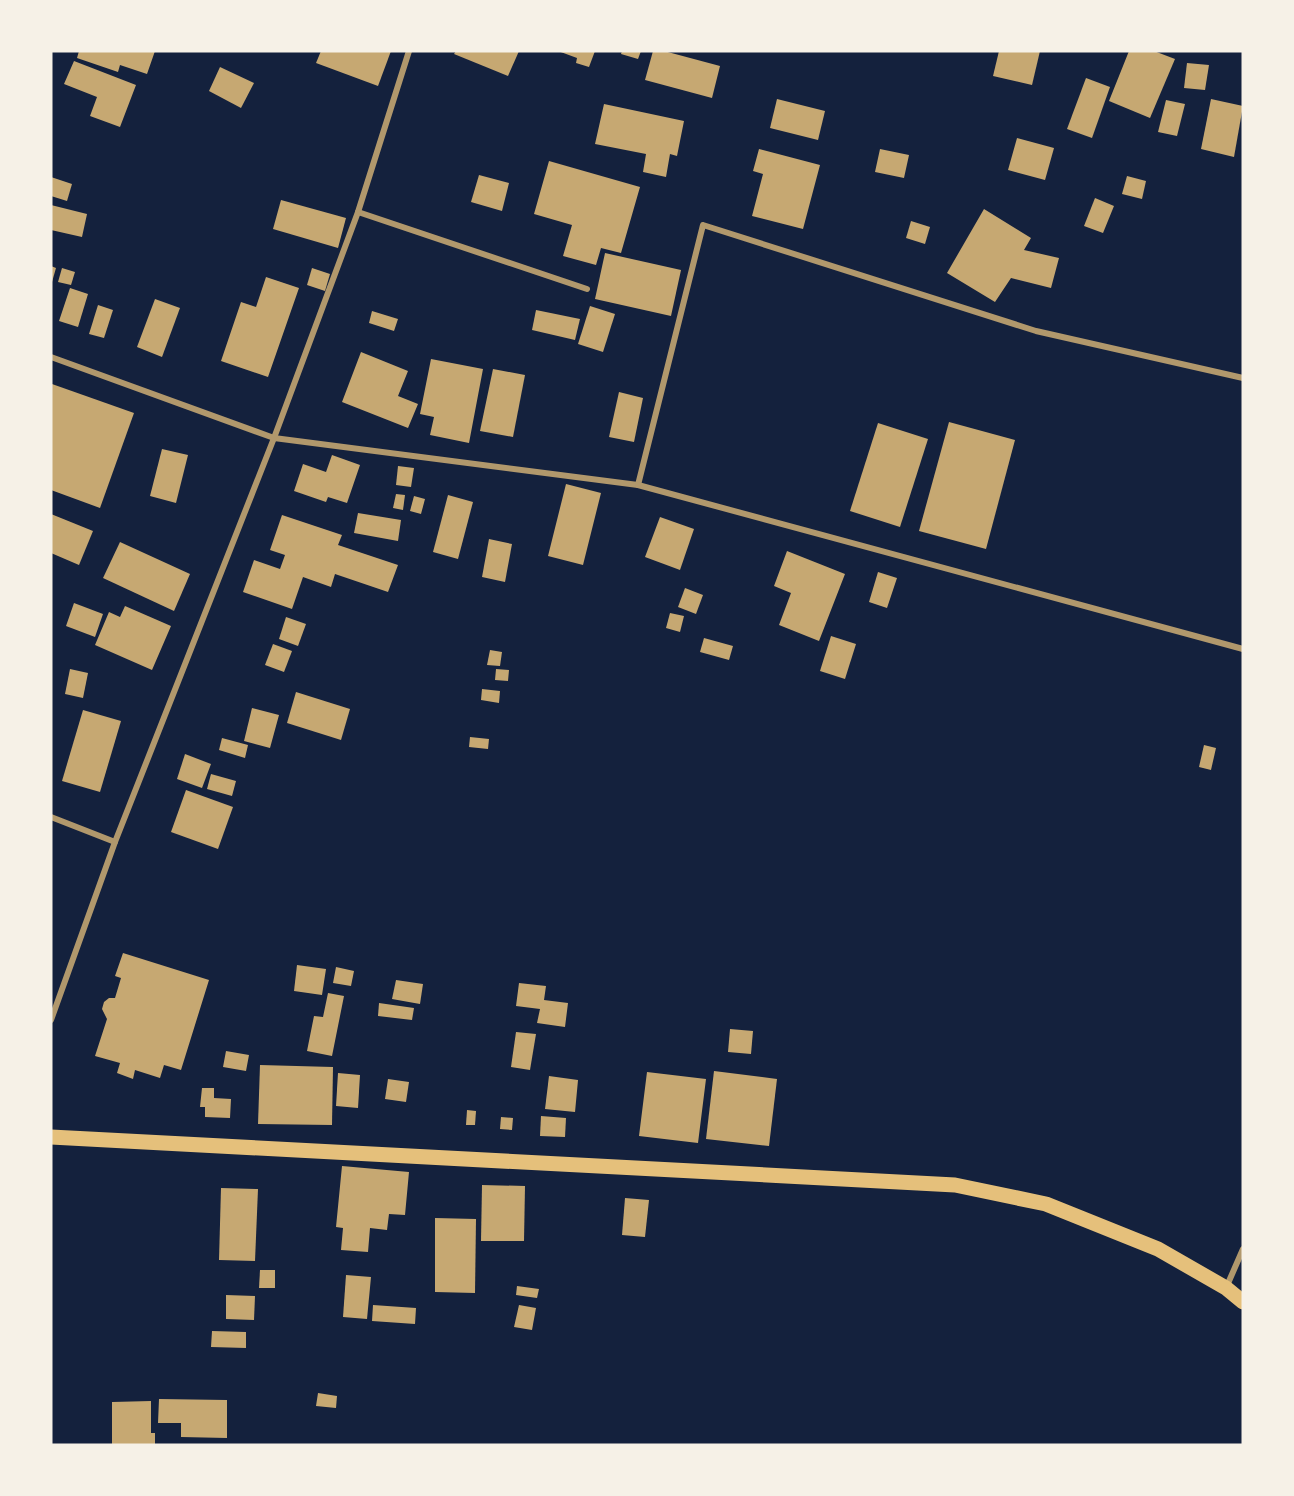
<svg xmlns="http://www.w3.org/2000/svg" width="1294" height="1496" viewBox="0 0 1294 1496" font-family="Helvetica,sans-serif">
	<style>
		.building { fill: #c6a872 }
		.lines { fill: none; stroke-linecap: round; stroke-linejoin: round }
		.minor { stroke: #b1986c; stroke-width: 6 }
		.primary { stroke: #e5c07b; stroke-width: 15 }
	</style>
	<rect width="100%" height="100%" fill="#14213d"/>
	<g class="building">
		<polygon points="79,51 155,51 147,74 120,65 118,72 77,58"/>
		<polygon points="321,51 391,51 378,86 316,63"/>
		<polygon points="456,51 519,51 508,76 454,54"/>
		<polygon points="558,51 595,51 589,67 576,63 577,58"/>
		<polygon points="622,51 641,51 638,59 621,54"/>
		<polygon points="653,51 664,51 720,66 712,98 645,80"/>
		<polygon points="999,51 1040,51 1032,85 993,76"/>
		<polygon points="1129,51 1154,51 1175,59 1150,118 1109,101"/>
		<polygon points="74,61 136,85 120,127 90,116 97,97 64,84"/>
		<polygon points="1187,63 1209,65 1205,90 1184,88"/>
		<polygon points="220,67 254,83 241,108 209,91"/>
		<polygon points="1086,78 1110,87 1092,138 1067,129"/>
		<polygon points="777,99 825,111 818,140 770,128"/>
		<polygon points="1211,99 1243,106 1234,157 1201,149"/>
		<polygon points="1166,100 1185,104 1177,136 1158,132"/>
		<polygon points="604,104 684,121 677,156 670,154 666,177 643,172 646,154 595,144"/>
		<polygon points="1017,138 1054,148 1045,180 1008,170"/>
		<polygon points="759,149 820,165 803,229 752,216 763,174 753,171"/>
		<polygon points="880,149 909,155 904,178 875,172"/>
		<polygon points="549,161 640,187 621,253 601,248 596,265 563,256 572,225 534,214"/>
		<polygon points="479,175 509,183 502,211 471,202"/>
		<polygon points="1127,176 1146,181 1142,199 1122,194"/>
		<polygon points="51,177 72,184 67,201 51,196"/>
		<polygon points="1095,198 1114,206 1103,233 1084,226"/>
		<polygon points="281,200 346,218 338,248 273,229"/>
		<polygon points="51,205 87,214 82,237 51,230"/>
		<polygon points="984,209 1031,238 1024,250 1059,258 1051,288 1011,278 995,302 947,273"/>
		<polygon points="911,221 930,227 925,244 906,238"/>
		<polygon points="605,253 681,270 671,316 595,299"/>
		<polygon points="51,266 56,268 52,282 51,282"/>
		<polygon points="62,268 75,272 71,285 58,282"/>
		<polygon points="312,268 330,274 325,291 307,285"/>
		<polygon points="266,277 299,288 268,377 221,361 241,302 256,307"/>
		<polygon points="70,288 88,294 78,327 59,321"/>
		<polygon points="155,299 180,308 162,357 137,347"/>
		<polygon points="98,305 113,310 104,338 89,334"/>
		<polygon points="590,306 615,314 603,352 578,344"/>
		<polygon points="536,310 580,319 575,340 532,330"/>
		<polygon points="372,311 398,319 394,331 369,323"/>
		<polygon points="361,352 408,371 398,396 418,404 408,428 342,402"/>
		<polygon points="431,359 483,369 469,443 430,435 434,417 420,414"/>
		<polygon points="493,369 525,375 513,437 480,431"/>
		<polygon points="52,384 134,413 100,508 51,490"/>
		<polygon points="619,392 643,398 634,442 609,437"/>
		<polygon points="949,422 1015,440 986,549 919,531"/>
		<polygon points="878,423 928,439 900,527 850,511"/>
		<polygon points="162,449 188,455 176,503 150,496"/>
		<polygon points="332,455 360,465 347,503 328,497 326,502 294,491 303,464 326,472"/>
		<polygon points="398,466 414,468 411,487 396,485"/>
		<polygon points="566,484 601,493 583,565 548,556"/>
		<polygon points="396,494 405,495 403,510 393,508"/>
		<polygon points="448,495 473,502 458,559 433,552"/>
		<polygon points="414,496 425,499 421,514 410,511"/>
		<polygon points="358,513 401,520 398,541 354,533"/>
		<polygon points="51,514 93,531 79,565 51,553"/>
		<polygon points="282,515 342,535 338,545 398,565 388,592 335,574 331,587 303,577 292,609 243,592 254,560 280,569 285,555 270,550"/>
		<polygon points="660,517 694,529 680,570 645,557"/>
		<polygon points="489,539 512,544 505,582 482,577"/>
		<polygon points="120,542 190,574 174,611 103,578"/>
		<polygon points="787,551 845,574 819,641 779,625 791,593 774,586"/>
		<polygon points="878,572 897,578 887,608 869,602"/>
		<polygon points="685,588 703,595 696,614 678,607"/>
		<polygon points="74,603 103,614 95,637 66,626"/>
		<polygon points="125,606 171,626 152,670 95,645 109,612 120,617"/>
		<polygon points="670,613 684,616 680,632 666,628"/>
		<polygon points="286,617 306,624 298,646 279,639"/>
		<polygon points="831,636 856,644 845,679 820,671"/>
		<polygon points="704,638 733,646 729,660 700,652"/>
		<polygon points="273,644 292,651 284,672 265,665"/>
		<polygon points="490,650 502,652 500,666 487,665"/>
		<polygon points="70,669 88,673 83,698 65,694"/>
		<polygon points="496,669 509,670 508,681 495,680"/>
		<polygon points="482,689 500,691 499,703 481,700"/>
		<polygon points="296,692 350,709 341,740 287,723"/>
		<polygon points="252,708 279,715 270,748 244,741"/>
		<polygon points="83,710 121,721 100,792 62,781"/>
		<polygon points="470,737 489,739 488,749 469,747"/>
		<polygon points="222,738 248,745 245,758 219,750"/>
		<polygon points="1204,745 1216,748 1211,770 1199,767"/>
		<polygon points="185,754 211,764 202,788 177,779"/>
		<polygon points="211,774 236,781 232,796 207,789"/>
		<polygon points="186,790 233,807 218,849 171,832"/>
		<polygon points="123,953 209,980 181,1070 164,1065 160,1078 135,1070 133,1079 117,1073 120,1063 95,1056 107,1019 102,1009 104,1002 109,998 115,998 121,978 115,976"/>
		<polygon points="297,965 326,969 322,995 294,991"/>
		<polygon points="336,967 354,971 351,986 333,983"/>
		<polygon points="396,980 423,984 420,1004 392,999"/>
		<polygon points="519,983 546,986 544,1000 568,1003 565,1027 537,1023 540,1009 516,1006"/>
		<polygon points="328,993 344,996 332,1056 307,1051 314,1016 323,1017"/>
		<polygon points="379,1003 414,1008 412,1020 378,1016"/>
		<polygon points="730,1029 753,1031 751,1054 728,1052"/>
		<polygon points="516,1032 536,1034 530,1070 511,1067"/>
		<polygon points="226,1051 249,1055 246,1071 223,1067"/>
		<polygon points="260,1065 333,1067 332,1125 258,1124"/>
		<polygon points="714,1071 777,1079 769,1146 706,1139"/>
		<polygon points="647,1072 706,1079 698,1143 639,1136"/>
		<polygon points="338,1073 360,1075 358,1108 336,1106"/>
		<polygon points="549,1076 578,1080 575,1112 545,1109"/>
		<polygon points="388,1079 409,1082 406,1102 385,1099"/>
		<polygon points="202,1088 214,1088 214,1098 231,1099 230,1118 205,1117 205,1107 200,1107"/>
		<polygon points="467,1110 476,1111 475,1125 466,1125"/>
		<polygon points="541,1116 566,1118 565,1137 540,1136"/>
		<polygon points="501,1117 513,1118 512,1130 500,1129"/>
		<polygon points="342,1166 409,1172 405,1215 389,1214 387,1230 370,1228 368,1252 341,1250 343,1228 336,1227"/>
		<polygon points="482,1185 525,1186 524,1241 481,1241"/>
		<polygon points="221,1188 258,1189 255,1261 219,1260"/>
		<polygon points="625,1198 649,1200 645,1237 622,1235"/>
		<polygon points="435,1218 476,1219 475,1293 435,1292"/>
		<polygon points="260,1270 275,1270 275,1288 259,1288"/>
		<polygon points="346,1275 371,1277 367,1319 343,1317"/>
		<polygon points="517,1286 539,1289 537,1298 516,1295"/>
		<polygon points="226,1295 255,1296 254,1320 226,1319"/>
		<polygon points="373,1305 416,1308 415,1324 372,1321"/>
		<polygon points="519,1305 536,1308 532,1330 514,1327"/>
		<polygon points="212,1331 246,1332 246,1348 211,1347"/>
		<polygon points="318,1393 337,1396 336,1408 316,1406"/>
		<polygon points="159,1399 227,1400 227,1438 181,1437 181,1423 158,1423"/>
		<polygon points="151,1401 151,1433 155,1433 155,1445 112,1445 112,1402"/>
	</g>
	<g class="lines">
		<g class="minor">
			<polyline points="358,212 587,289"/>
			<polyline points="51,357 274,438 638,485 1243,649"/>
			<polyline points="638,485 703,225 1036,331 1243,378"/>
			<polyline points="51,817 115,842"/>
			<polyline points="51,1020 115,842 274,438 358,212 409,51"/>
			<polyline points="1226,1288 1243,1249"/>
		</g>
		<polyline class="primary" points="51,1137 955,1185 1046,1204 1158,1249 1226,1288 1243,1302"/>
	</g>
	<rect width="1294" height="1496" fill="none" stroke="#f6f1e7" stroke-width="105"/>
</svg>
